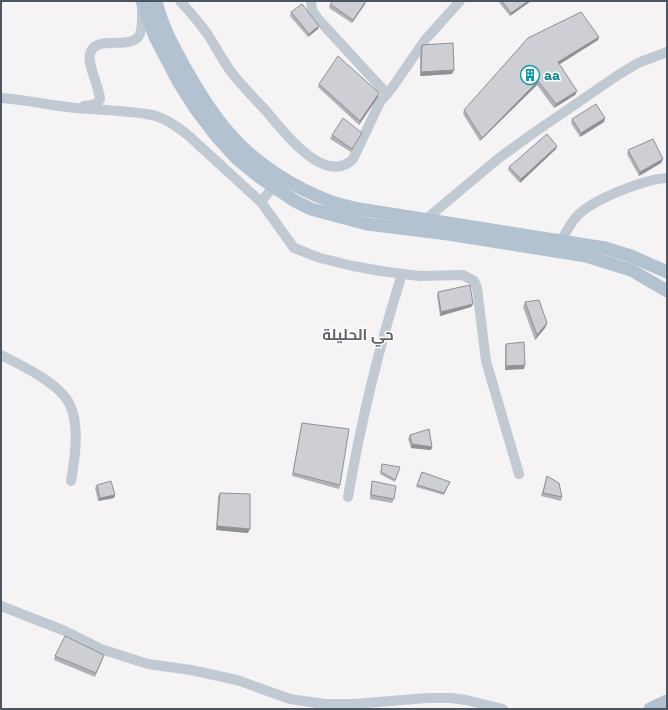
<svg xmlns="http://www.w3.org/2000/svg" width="668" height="710" viewBox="0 0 668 710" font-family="'Space Grotesk',Cairo,sans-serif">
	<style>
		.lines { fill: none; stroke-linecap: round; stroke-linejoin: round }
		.minor { stroke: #c1cad2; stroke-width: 10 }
		.major { stroke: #b3c2d1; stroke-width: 13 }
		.wall { fill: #b0b2b7 }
		.shaded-wall { fill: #909195 }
		.building { fill: #cdcfd5; stroke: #909195 }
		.labels { text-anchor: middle; stroke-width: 3; stroke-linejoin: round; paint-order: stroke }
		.culture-label { font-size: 14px; font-weight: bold; fill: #0d838f; stroke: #fff; text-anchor: start }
		.neighbourhood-label { font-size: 15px; font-weight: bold; fill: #5f6368; stroke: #fff }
	</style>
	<rect width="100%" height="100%" fill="#f5f3f3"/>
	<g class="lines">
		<g class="minor">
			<path d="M180 1C189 11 198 21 206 32 215 45 222 60 232 73 243 87 255 99 267 112 283 131 325 187 353 159L380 102 392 88 425 40 460 1"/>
			<polyline points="311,1 312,10 318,19 387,94"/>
			<path d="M1 98C26 100 50 105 75 108 100 110 126 110 152 115 166 118 178 127 189 136L261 202 294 248 320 258 353 266 381 271 419 276 463 275 474 281 477 288 486 361 519 474"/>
			<path d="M84 106C91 105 97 105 100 99 99 86 87 64 90 54 95 33 132 52 140 34 143 26 142 14 142 6"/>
			<polyline points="261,202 273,187"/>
			<polyline points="425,220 499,158 532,134 618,75 638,63 667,52"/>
			<path d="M561 241C566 232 571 222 578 215 594 199 645 179 667 178"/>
			<path d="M1 355C21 365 61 384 70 405 80 426 75 459 71 481"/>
			<path d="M348 497C361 421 379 347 402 274"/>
			<polyline points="1,606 65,631 101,649 148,664 191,670 237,680 290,699 324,704 354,704 427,698 451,698 466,700 503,709"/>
		</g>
		<g class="major">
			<polyline points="142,1 155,37 178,81 195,108 217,137 236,158 258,176 295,201 311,209 367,224 448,234 586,256 631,270 667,291"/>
			<path d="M156 1C162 27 175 50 188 73 200 94 213 115 229 133 254 163 296 189 332 202 341 205 350 207 359 209L605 248 631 256 667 272"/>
			<polyline points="650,709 667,701"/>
		</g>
	</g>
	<g class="wall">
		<polygon points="498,1 531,1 510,16"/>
		<polygon points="330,4 365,4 352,23 329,8"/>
		<polygon points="291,12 318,29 308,37 290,16"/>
		<polygon points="599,37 598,40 559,64 577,91 575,95 554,108 537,85 480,141 463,114 464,110"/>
		<polygon points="422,45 452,74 420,76 420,48"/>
		<polygon points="319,84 378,97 359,125 318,87"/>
		<polygon points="605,118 604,122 580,137 571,123 572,119"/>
		<polygon points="362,133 360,136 351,152 330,139 332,135"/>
		<polygon points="557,146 556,149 520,183 508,170 509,167"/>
		<polygon points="628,150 663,159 661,163 639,176 627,154"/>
		<polygon points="438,292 473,304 471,307 440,316 437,296"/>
		<polygon points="525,302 547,323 545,328 535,340 523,307"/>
		<polygon points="506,344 524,369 505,370 505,347"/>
		<polygon points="302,423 340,485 339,489 292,476 301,427"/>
		<polygon points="410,435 432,447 431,450 411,448 408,439"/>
		<polygon points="382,464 400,467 395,482 380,474"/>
		<polygon points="422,472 450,482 444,495 416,487"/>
		<polygon points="546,479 562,497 561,501 541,496"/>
		<polygon points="372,481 394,499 392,503 370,499 371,485"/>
		<polygon points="97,485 115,495 114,498 98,501 95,488"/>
		<polygon points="220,493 248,533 216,530 218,497"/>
		<polygon points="55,656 103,659 95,677 54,660"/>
	</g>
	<g class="shaded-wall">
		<polygon points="366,1 365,4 352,23 353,20"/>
		<polygon points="528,1 531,1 510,16 511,13"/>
		<polygon points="319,26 318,29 308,37 309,34"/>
		<polygon points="599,37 598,40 557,66 558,62"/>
		<polygon points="454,70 452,74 420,76 421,72"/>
		<polygon points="538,81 537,85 480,141 482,138"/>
		<polygon points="577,91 575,95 554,108 556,104"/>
		<polygon points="379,93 378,97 359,125 360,121"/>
		<polygon points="605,118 604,122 580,137 581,133"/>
		<polygon points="557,146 556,149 520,183 521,179"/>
		<polygon points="663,159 661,163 639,176 640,172"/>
		<polygon points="473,304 471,307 440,316 441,312"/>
		<polygon points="547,323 545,328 535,340 537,335"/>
		<polygon points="525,365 524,369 505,370 506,366"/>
		<polygon points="412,444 432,447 431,450 411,448"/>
		<polygon points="115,495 114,498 98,501 100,498"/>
		<polygon points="217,526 250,529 248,533 216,530"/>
	</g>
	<g class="building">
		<polygon points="333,1 366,1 353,20 330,4"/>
		<polygon points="502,1 528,1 511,13"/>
		<polygon points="302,4 319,26 309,34 291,12"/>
		<polygon points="581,12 599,37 558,62 577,91 556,104 538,81 482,138 464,110 528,38"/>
		<polygon points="453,43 454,70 421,72 422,45"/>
		<polygon points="338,56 379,93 360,121 319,84"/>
		<polygon points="596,104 605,118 581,133 572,119"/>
		<polygon points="343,118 362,133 352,149 332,135"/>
		<polygon points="547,134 557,146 521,179 509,167"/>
		<polygon points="653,139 663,159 640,172 628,150"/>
		<polygon points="470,285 473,304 441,312 438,292"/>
		<polygon points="539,300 547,323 537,335 525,302"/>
		<polygon points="524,342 525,365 506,366 506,344"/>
		<polygon points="302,423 349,429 340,485 293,473"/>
		<polygon points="429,429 432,447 412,444 410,435"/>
		<polygon points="382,464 400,467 395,480 381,472"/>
		<polygon points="422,472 450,482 444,493 417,485"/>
		<polygon points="547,476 559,483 562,497 543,493"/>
		<polygon points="111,481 115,495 100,498 97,485"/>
		<polygon points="372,481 396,486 394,499 371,495"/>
		<polygon points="220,493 250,494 250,529 217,526"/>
		<polygon points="65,636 104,655 96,673 55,656"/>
	</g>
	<defs>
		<g id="building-ring" transform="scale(1)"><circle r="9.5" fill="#fff" stroke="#0f9aa8" stroke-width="1.5"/><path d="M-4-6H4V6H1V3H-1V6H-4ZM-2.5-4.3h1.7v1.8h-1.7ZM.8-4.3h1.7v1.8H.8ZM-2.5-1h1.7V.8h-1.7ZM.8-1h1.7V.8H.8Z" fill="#0f9aa8"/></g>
	</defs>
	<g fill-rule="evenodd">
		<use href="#building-ring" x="530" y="75"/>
	</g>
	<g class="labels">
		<g class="culture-label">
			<text x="544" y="80">aa</text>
		</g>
		<g class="neighbourhood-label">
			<text x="358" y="340">حي الحليلة</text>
		</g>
	</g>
	<rect width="668" height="710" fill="none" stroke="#4a5661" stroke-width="4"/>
</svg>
